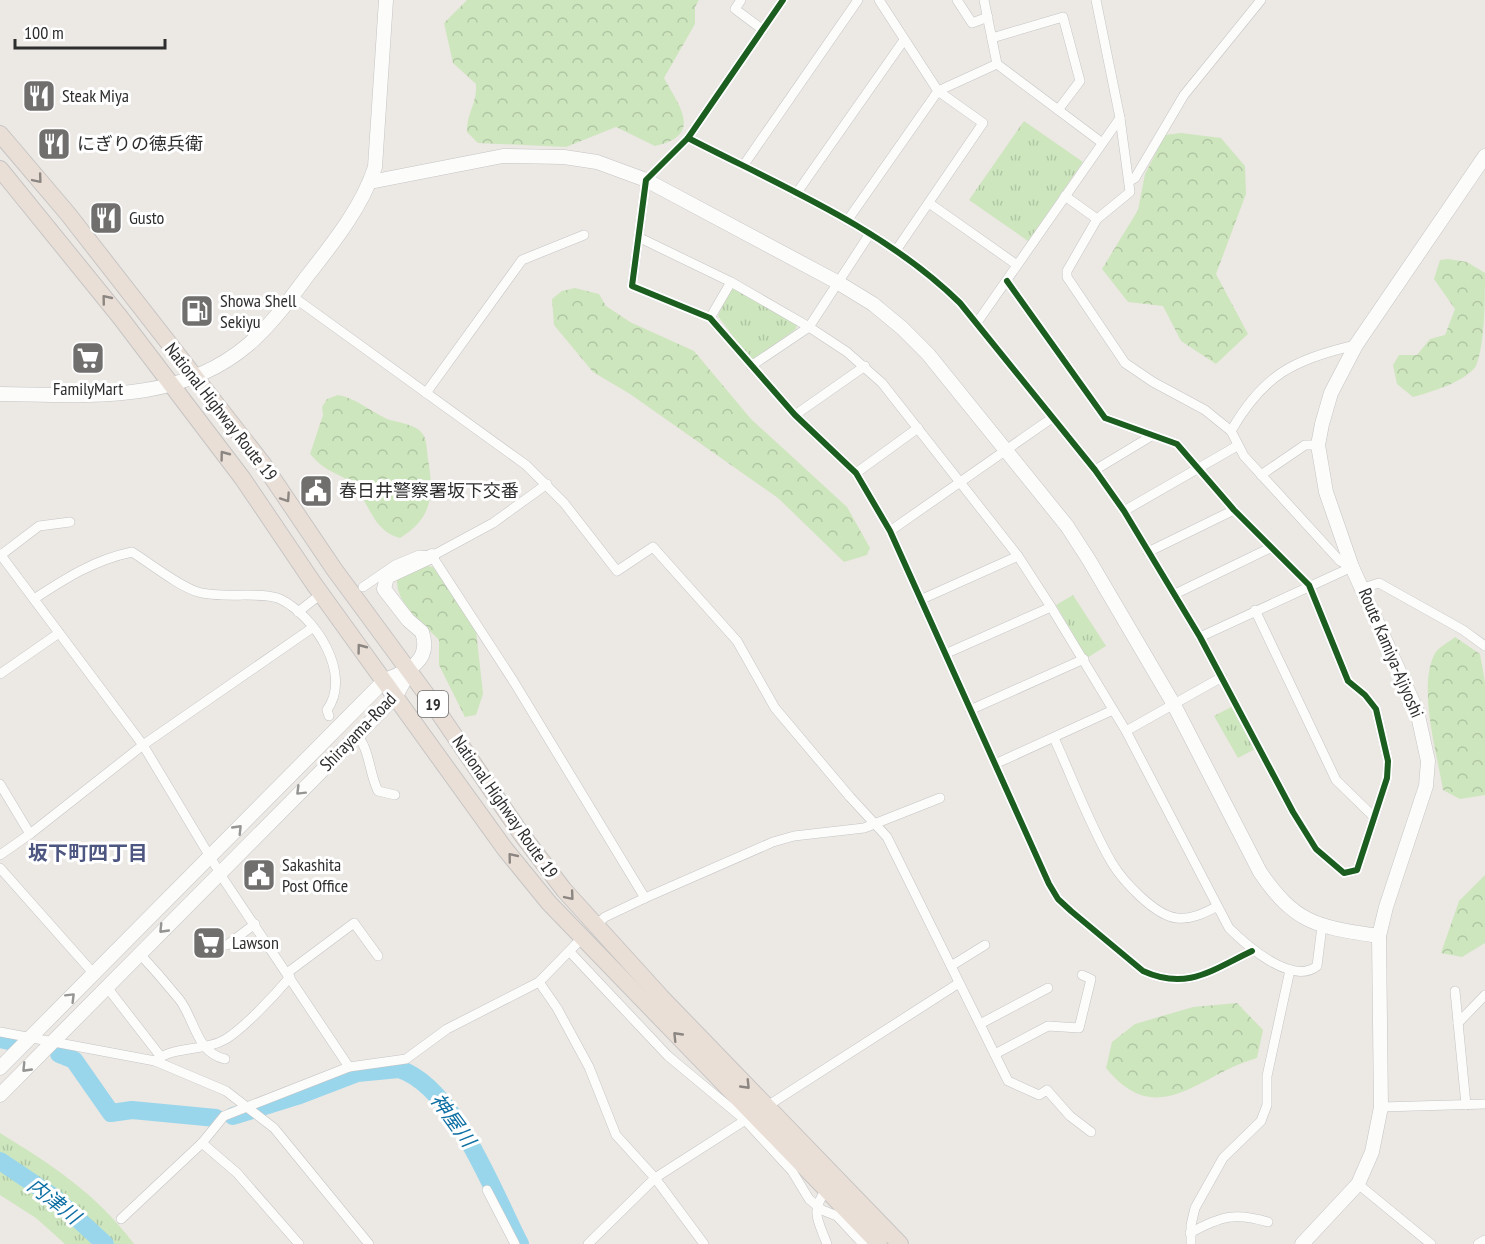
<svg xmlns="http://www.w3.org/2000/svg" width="1485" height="1244" viewBox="0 0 1485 1244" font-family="'PT Sans Narrow','Noto Sans JP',sans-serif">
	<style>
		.forest { fill: url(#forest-crowns) }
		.park { fill: url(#park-tufts) }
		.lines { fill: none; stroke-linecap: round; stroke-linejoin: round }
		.river { stroke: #99d6ec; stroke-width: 18 }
		.street-casing { stroke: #c5c4c5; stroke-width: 10 }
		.secondary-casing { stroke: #c5c4c5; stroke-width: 15 }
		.highway-casing { stroke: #c6c5c4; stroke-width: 18 }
		.street { stroke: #fcfcfb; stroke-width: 9 }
		.secondary { stroke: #fcfcfb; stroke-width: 14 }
		.highway { stroke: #eadfd6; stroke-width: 16 }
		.cycleway-casing { stroke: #fff; stroke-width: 10 }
		.cycleway { stroke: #1b5e20; stroke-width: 6 }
		.oneway { stroke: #8c8682 }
		.oneway2 { stroke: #959594 }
		.labels { text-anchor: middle; stroke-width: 6; stroke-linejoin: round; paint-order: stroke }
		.shield { fill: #fff; stroke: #6d6d6d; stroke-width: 1.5 }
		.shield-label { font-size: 16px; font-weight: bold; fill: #2e2e2e }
		.poi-label { font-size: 18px; fill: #2e2e2e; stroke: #fff; text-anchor: start }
		.street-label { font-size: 18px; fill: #2e2e2e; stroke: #fff }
		.neighbourhood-label { font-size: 20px; font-weight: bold; fill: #4d5680; stroke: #fff }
		.water-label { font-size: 20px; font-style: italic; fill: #0d6fa3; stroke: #fff }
	</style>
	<defs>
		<pattern id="forest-crowns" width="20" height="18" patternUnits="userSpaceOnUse" patternTransform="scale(1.5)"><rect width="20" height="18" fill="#cee6be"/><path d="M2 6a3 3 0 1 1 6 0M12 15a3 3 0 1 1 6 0" fill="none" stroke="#b1c6a4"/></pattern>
		<pattern id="park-tufts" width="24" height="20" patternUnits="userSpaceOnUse" patternTransform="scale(1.5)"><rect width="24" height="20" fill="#cee6be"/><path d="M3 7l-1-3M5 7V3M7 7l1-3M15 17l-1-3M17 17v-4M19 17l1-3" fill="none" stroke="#b1c6a4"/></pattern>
	</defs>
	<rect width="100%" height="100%" fill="#ece8e4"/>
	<g class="forest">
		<path d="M467 0H699L695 7V24L664 78C679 106 704 135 655 146L616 127 566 147 478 143 467 132C467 111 477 105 476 84L453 63 444 23Z"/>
		<polygon points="1181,133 1221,138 1245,166 1246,194 1216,274 1248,334 1216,364 1181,341 1163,306 1128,302 1102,269 1138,210 1145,174 1165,135"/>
		<path d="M1448 259 1467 262 1485 273C1485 299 1485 344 1476 366 1465 382 1431 392 1413 397L1397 384 1393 365 1399 355H1417L1430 339 1445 335 1455 309 1434 279 1440 260Z"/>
		<polygon points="575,288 599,294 606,306 630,322 694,351 751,419 847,507 870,548 867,555 844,562 778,498 630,394 593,372 554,325 552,299 562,291"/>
		<path d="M338 395C356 398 370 411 387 419 399 423 418 424 424 436 427 442 427 452 428 459 434 494 433 518 400 538 372 531 370 502 352 484 343 475 333 474 324 467 319 464 314 458 310 454L323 415 322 407 327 399Z"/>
		<path d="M425 565 436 568 476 630 483 694 476 715 465 717 439 665V640C423 623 395 604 397 578Z"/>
		<path d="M1455 637 1480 654 1485 682V795L1460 799 1443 790C1437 753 1418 689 1434 655 1437 648 1449 642 1455 637Z"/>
		<polygon points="1485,875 1485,943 1462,957 1441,953 1459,901"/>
		<path d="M1237 1003 1263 1030 1257 1058C1199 1074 1158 1132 1106 1068L1112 1042 1135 1024 1193 1007Z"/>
	</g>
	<g class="park">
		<polygon points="1024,121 1083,162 1028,241 969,200"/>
		<polygon points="734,287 797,324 796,329 754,359 749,358 718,316 730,289"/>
		<polygon points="1073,595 1106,646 1087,658 1056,605"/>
		<polygon points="1233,706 1255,749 1238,758 1214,716"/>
		<path d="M0 1133C52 1165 97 1194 134 1244H65L36 1218 0 1195Z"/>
	</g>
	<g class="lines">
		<g class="river">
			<polyline points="0,1039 9,1041"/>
			<polyline points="59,1054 74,1060 111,1113 132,1110 216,1118"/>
			<path d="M233 1116 297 1096 357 1073 399 1069C455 1087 494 1194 520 1244"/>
			<polyline points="0,1161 55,1198 105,1244"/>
		</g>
		<g class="street-casing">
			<g id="street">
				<polyline points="741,0 735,9 763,30"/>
				<path d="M783 0 688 138 646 180 632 286 710 318 795 415 856 473 890 531 1049 884 1058 899 1071 911 1143 971C1187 991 1212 970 1252 951"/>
				<polyline points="879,0 938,91 983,123 897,249"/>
				<polyline points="957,0 972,23 988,17"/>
				<polyline points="984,0 997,64"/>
				<polyline points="1096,0 1120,118 1130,192 1097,219 1067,271 1067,277 1125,363 1153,382 1205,410 1231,431 1244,456 1340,561 1352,567 1200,637"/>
				<polyline points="992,38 1063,17 1080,81 1058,110"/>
				<path d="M688 138C781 186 885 229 960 303L1095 470 1124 511 1200 637 1293 812 1316 849 1344 873 1357 870 1387 778 1388 761 1376 709 1365 695 1348 681 1309 585 1234 510 1177 444 1105 418 1007 281"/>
				<polyline points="743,166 858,0"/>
				<polyline points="1130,181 1135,178 1184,95 1261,0"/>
				<polyline points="796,194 904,40"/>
				<polyline points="1065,196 1097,219"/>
				<polyline points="929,203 1017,265"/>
				<polyline points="847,221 938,91 997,64 1101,142"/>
				<path d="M638 237 731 282 809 327 847 352 882 383 1018 556 1051 607 1126 731 1229 928C1246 945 1292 986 1317 966L1322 926"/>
				<polyline points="292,296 526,465 564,503 617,571 653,547 737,641 775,708 850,797 887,837 1008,1081 1039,1095 1047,1090 1070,1116 1091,1132"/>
				<polyline points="710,318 731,282"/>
				<polyline points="976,324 1120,118"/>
				<polyline points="751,366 809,327 869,235"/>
				<polyline points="426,393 522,260 584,235"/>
				<polyline points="795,415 865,366"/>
				<path d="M1231 431C1263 375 1294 359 1356 345"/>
				<polyline points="1095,470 1153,435"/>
				<polyline points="856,473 918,428"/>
				<polyline points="1261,475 1305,445 1318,445"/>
				<polyline points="1124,511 1237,446"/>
				<polyline points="890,531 1052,418"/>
				<polyline points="1148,552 1234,510"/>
				<polyline points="0,554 143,745 224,880 349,1067"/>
				<polyline points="1,555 39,526 70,522"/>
				<polyline points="432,556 514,682 645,898"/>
				<polyline points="363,587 395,565 419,555 432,556 493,523 547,484"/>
				<polyline points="1363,588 1379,583 1463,630 1485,646"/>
				<polyline points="1175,594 1270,548"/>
				<path d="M34 599C66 578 94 560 132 552 150 563 178 586 198 592 220 599 262 591 280 599 315 616 353 674 327 710L329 716"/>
				<polyline points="920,600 1018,556"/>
				<polyline points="1255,610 1336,780 1374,817"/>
				<polyline points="298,612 321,594"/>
				<polyline points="945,654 1051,607"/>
				<polyline points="0,674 59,633"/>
				<polyline points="970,710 1084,659"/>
				<polyline points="1126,731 1222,677"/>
				<path d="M357 735C370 750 369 773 378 791L395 795"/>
				<path d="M1054 738C1072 777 1090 826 1112 863 1123 881 1155 916 1177 918 1191 920 1204 913 1216 907"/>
				<polyline points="995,764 1113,710"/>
				<polyline points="0,784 30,834"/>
				<polyline points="0,855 30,834 143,745 312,628"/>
				<polyline points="0,868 94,974"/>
				<polyline points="595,926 605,917 645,898 773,842 794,836 864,828 940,798"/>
				<polyline points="227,945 255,924"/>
				<polyline points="570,952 668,1056 745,1120 792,1171 809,1199 822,1210 837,1216 863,1244"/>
				<path d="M139 953C153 968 166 983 179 999 195 1019 196 1053 225 1059"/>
				<polyline points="951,966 985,945"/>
				<polyline points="287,973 354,923 378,956"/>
				<polyline points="539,982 557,1008 589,1067 616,1135 655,1178 704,1244"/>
				<polyline points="106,986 161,1057"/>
				<polyline points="1455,991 1466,1105"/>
				<polyline points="1458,1023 1485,995"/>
				<polyline points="980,1024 1048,988"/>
				<polyline points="0,1032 155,1061 226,1091 274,1128 369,1244"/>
				<polyline points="995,1054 1048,1026 1079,1028 1091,979 1082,975"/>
				<path d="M155 1061C175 1045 204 1052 226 1039 245 1027 275 995 290 977"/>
				<polyline points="1381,1107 1485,1104"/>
				<polyline points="202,1143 237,1173 299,1244"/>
				<polyline points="1358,1184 1431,1244"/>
				<polyline points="487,1190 515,1244"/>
				<path d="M826 1190C810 1212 818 1220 827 1244"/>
				<polyline points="121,1219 202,1143 224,1116 349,1067 406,1059 447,1029 539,982 583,937"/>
				<path d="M1190 1233C1221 1216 1235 1212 1268 1222"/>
				<polyline points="588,1244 655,1178 959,983"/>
				<polyline points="1191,1244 1191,1225 1195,1208 1223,1158 1261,1121 1267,1105 1267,1076 1290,970"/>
				<polyline points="1478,1244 1485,1240"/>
			</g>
		</g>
		<g class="secondary-casing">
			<g id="secondary">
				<path d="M370 182 503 156 564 157 597 162 646 180 837 282 873 304 902 328 928 354 1067 526 1089 560 1173 703 1260 872C1296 925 1319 927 1379 936"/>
				<path d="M0 394C86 395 178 405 249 344 272 324 290 299 308 275 334 242 362 207 375 167L386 0"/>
				<path d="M0 1068 385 680C408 671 432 661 422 632L408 620 384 589 387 577 432 556"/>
				<polyline points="0,1095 396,696 410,670"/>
				<polyline points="1302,1244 1358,1184 1372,1152 1381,1107 1379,936 1386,907 1426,786 1428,761 1417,711 1352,567 1326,492 1318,445 1322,424 1331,393 1356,345 1485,156"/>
			</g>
		</g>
		<g class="highway-casing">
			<g id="highway">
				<polyline points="0,134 68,214 263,464 334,569 426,694 522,835 564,890 662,998 900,1244"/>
				<polyline points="0,169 120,317 243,479 314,584 505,849 549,903 879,1244"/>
			</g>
		</g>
		<use href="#street" class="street"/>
		<use href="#secondary" class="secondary"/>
		<use href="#highway" class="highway"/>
		<g class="cycleway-casing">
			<g id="cycleway">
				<path d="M783 0 688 138 646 180 632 286 710 318 795 415 856 473 890 531 1049 884 1058 899 1071 911 1143 971C1187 991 1212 970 1252 951"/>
				<path d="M688 138C781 186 885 229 960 303L1095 470 1124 511 1200 637 1293 812 1316 849 1344 873 1357 870 1387 778 1388 761 1376 709 1365 695 1348 681 1309 585 1234 510 1177 444 1105 418 1007 281"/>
			</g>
		</g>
		<use href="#cycleway" class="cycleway"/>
	</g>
	<defs><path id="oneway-chevron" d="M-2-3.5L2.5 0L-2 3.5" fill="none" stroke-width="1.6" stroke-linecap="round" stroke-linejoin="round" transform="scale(1.5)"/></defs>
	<g class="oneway">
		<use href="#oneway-chevron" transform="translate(38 179) rotate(50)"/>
		<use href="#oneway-chevron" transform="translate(106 299) rotate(-129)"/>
		<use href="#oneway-chevron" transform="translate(224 455) rotate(-127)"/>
		<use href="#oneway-chevron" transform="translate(286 498) rotate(56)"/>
		<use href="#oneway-chevron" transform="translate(361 648) rotate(-127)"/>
		<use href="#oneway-chevron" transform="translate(512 857) rotate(-129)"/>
		<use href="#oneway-chevron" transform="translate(570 896) rotate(50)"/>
		<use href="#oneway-chevron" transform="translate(677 1036) rotate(-134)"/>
		<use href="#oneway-chevron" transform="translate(746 1085) rotate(46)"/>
	</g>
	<g class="oneway2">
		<use href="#oneway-chevron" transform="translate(300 791) rotate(135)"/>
		<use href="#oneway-chevron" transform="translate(238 829) rotate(-46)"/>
		<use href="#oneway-chevron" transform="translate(163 929) rotate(134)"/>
		<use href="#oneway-chevron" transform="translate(71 997) rotate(-45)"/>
		<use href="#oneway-chevron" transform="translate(26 1068) rotate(134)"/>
	</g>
	<defs>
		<g id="restaurant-square" transform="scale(1.725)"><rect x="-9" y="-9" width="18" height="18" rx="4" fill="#706f6e" stroke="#fff"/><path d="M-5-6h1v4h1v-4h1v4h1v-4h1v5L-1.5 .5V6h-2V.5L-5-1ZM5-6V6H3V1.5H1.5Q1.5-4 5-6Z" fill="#fff"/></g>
		<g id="fuel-square" transform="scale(1.725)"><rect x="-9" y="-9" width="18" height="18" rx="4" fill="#706f6e" stroke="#fff"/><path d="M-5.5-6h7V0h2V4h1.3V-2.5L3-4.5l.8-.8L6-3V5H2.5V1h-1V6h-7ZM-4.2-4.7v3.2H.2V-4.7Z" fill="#fff"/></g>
		<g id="supermarket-square" transform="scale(1.725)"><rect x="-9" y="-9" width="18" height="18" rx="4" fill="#706f6e" stroke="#fff"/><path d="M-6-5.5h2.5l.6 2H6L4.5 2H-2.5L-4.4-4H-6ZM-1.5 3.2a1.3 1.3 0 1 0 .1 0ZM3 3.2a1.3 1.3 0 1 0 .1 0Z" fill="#fff"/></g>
		<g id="civic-square" transform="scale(1.725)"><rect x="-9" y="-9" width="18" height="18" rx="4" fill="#706f6e" stroke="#fff"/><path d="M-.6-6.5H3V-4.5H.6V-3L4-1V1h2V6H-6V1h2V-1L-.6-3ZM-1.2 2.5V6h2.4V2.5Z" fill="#fff"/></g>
	</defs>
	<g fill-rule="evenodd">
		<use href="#restaurant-square" x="39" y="96"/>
		<use href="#restaurant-square" x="54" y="144"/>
		<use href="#restaurant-square" x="106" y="218"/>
		<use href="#fuel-square" x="197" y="311"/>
		<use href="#supermarket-square" x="88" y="358"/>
		<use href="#civic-square" x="316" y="491"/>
		<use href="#civic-square" x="259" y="875"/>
		<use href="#supermarket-square" x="209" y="943"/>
	</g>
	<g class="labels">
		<rect class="shield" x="418" y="691" width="30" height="26" rx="4.5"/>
		<g class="shield-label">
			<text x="433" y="710">19</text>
		</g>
		<g class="poi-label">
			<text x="62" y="102">Steak Miya</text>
			<text x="77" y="150">にぎりの徳兵衛</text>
			<text x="129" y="224">Gusto</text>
			<text x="220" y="307">Showa Shell<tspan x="220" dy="21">Sekiyu</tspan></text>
			<text x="88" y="395" text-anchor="middle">FamilyMart</text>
			<text x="339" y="497">春日井警察署坂下交番</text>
			<text x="282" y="871">Sakashita<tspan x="282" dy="21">Post Office</tspan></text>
			<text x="232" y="949">Lawson</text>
		</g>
		<g class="street-label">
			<text transform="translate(221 412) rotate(52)" y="6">National Highway Route 19</text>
			<text transform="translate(1391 653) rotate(67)" y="6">Route Kamiya-Ajiyoshi</text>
			<text transform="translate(358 732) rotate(-46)" y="6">Shirayama-Road</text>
			<text transform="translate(505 807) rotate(55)" y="6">National Highway Route 19</text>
		</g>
		<g class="neighbourhood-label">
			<text x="88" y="860">坂下町四丁目</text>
		</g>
		<g class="water-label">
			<text transform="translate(453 1120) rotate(54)" y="7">神屋川</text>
			<text transform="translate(54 1201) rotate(38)" y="7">内津川</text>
		</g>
	</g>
	<path d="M15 39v9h150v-9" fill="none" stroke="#2e2e2e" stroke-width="3"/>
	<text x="24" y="39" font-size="18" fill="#2e2e2e" stroke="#ffffff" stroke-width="4.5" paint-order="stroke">100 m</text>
</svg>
